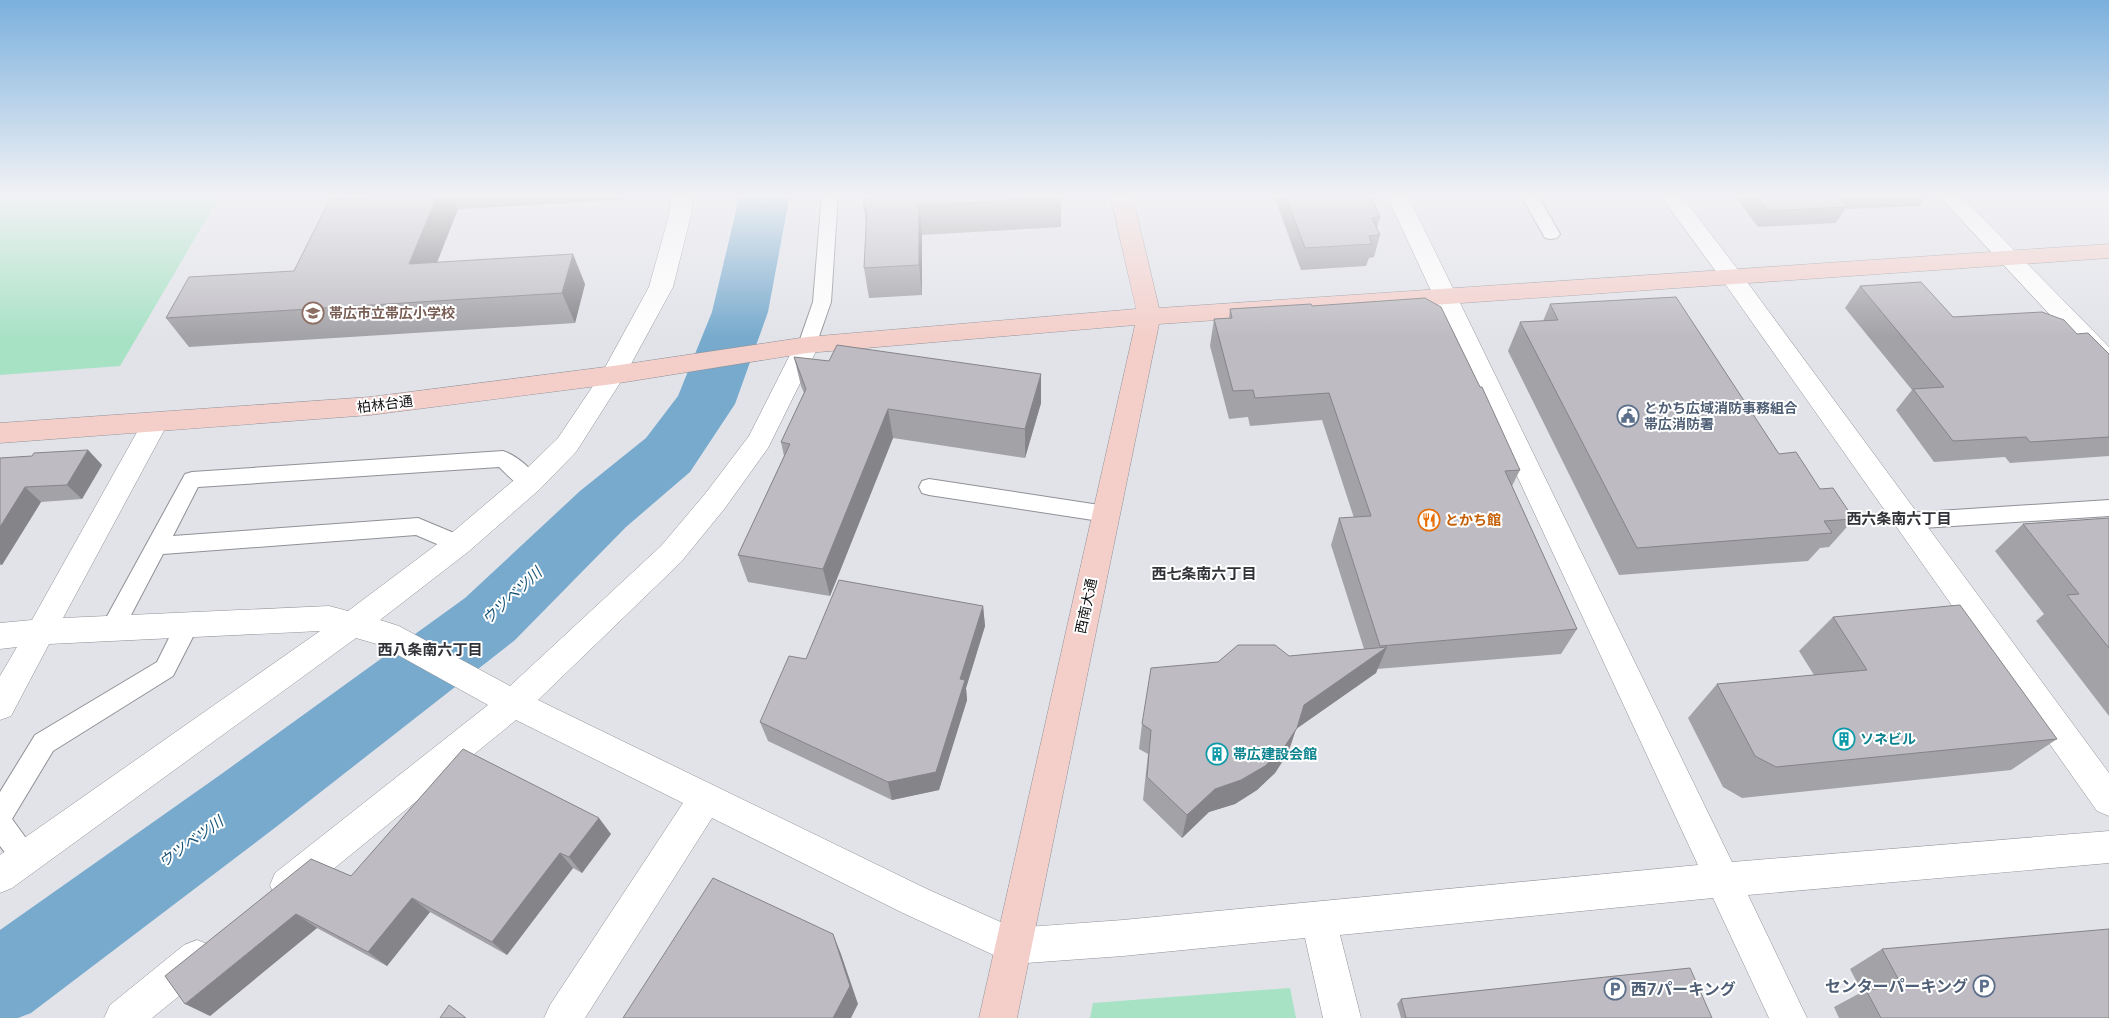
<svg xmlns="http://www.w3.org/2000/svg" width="2109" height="1018" viewBox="0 0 2109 1018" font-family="Inter,'Noto Sans JP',sans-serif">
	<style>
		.green { fill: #a8e2c5 }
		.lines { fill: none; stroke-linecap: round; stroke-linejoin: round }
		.river { fill: #77aacd; fill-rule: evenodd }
		.lane-casing { stroke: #909197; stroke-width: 2 }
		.street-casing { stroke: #909197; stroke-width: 1 }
		.secondary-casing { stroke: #909197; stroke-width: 1 }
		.lane { fill: #fff; fill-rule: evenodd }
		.street { fill: #fff; fill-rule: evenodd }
		.secondary { fill: #f4cfca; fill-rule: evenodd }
		.wall { fill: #a3a2a7 }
		.shaded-wall { fill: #858488 }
		.building { fill: #bebcc2; stroke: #858488 }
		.labels { text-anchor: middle; stroke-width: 4; stroke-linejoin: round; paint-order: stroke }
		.education-label { font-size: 14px; font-weight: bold; fill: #785e54; stroke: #fff; text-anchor: start }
		.street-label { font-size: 14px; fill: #101012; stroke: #fff }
		.service-label { font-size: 14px; font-weight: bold; fill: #4e5e75; stroke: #fff; text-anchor: start }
		.food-label { font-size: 14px; font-weight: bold; fill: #c56008; stroke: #fff; text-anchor: start }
		.culture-label { font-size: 14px; font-weight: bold; fill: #0d838f; stroke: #fff; text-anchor: start }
		.neighbourhood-label { font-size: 15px; font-weight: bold; fill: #323338; stroke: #fff }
		.water-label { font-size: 15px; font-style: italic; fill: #165376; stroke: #fff }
		.near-service-label { font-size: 16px; font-weight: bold; fill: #4e5e75; stroke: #fff; text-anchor: end }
	</style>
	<rect width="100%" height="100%" fill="#e2e3e9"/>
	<g class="green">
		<polygon points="0,194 221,194 120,366 0,375"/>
		<polygon points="1290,988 1296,1018 1090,1018 1093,1003"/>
	</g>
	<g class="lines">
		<polygon class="river" points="740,194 790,194 768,312 735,404 690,472 626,527 515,640 276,827 31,1013 18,1018 0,1018 0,930 220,775 465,598 580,491 646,438 678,396 712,312"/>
		<g class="lane-casing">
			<g id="lane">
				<polygon points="822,194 838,194 831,302 816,345 814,350 807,351 800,350 798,345 813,302"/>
				<polygon points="1520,194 1537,194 1560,234 1557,238 1551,239 1545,238"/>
				<path d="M503 451C516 455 534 470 540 482L537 488C522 493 510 477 499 467L198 487 173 536 418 518 466 538 469 544 466 550 458 553 416 535 163 554 120 636 112 639 104 636 100 629 185 474 192 472Z"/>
				<polygon points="929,479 1106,506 1114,508 1117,514 1114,520 1106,522 929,495 922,493 919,487 922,481"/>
				<polygon points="2109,500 2109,516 1907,529 1899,527 1896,521 1899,515 1907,513"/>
				<polygon points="187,615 195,618 199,625 173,676 53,751 12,819 34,849 38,858 34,867 25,871 16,867 0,846 0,792 35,735 157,662 179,618"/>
			</g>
		</g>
		<g class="street-casing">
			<g id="street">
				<polygon points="672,194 694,194 690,219 673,287 625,375 576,452 540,489 468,552 380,620 399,626 510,686 661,546 705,494 749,436 798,339 807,337 816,339 819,345 768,448 725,508 681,562 538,700 927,889 1014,928 1123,920 1698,865 1386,194 1407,194 1732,862 2109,831 2109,863 1748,895 1807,1018 1769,1018 1713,898 1340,935 1361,1018 1323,1018 1305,938 1123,956 1013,964 903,913 712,818 585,1018 544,1018 550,1005 683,803 516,720 299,897 287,902 275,897 270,885 275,873 488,705 380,645 356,638 12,888 0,893 0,855 320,631 49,644 11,716 0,720 0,676 17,647 0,649 0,623 32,620 146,416 155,414 164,416 168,423 63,618 329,606 348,611 448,536 520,475 558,438 603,371 649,287 668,219"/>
				<polygon points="1659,194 1680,194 1739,271 2109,773 2109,816 2097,811 1723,281"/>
				<polygon points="1937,194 1959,194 2109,347 2109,371 2100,368"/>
				<polygon points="197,940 210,945 215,958 210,971 152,1018 104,1018 110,1005 184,945"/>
			</g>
		</g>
		<g class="secondary-casing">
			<polygon id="secondary" points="1110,194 1132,194 1159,308 2109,244 2109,258 1159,324 1017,1018 979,1018 1135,325 807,353 613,384 370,415 0,443 0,423 370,397 613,366 807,337 1136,309"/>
		</g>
		<use href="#lane" class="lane"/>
		<use href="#street" class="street"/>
		<use href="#secondary" class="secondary"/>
	</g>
	<g class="wall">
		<polygon points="376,194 623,194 622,200 458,209 437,262 585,284 575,323 189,347 166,318 294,271 375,197"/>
		<polygon points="1218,194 1370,194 1380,217 1377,229 1380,235 1374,257 1369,258 1366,266 1301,270 1274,196 1220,199"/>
		<polygon points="1733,194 1928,194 1920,206 1845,209 1836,223 1758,227"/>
		<polygon points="1061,197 1061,227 922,235 922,295 869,298 864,268 866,226 864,209"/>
		<polygon points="1860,286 1953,317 2077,334 2109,354 2109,456 2010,463 2005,457 1934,462 1896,410 1912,390 1845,308"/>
		<polygon points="1550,304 1779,454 1820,489 1854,519 1829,547 1820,548 1808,561 1619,575 1508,351 1520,322 1543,321"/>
		<polygon points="1312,306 1520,470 1512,486 1577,629 1561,654 1377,669 1376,673 1296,729 1288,753 1275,773 1257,790 1235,804 1209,812 1182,838 1143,800 1148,754 1139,749 1142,724 1289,656 1364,649 1331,545 1339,518 1354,518 1322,420 1250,426 1248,417 1229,419 1210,346 1214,319 1229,318 1230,309"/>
		<polygon points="794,357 1041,403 1025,458 893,438 830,596 748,582 738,555 784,456 781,442 804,393 801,386"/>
		<polygon points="88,450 102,465 82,499 41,502 2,565 0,565 0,458 32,456"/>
		<polygon points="2109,518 2109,716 2036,621 2044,614 1995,551 2023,524"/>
		<polygon points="983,606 985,626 966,688 967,700 939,790 892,800 768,741 760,722 806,659"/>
		<polygon points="1833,617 2057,739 2011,770 1742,798 1723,787 1688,718 1717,684 1814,675 1799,651"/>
		<polygon points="611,834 582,873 573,868 507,955 430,912 387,966 317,928 210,1016 311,859 351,876"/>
		<polygon points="1882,949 2109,1018 1839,1018 1834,1007 1862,992 1850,969"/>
		<polygon points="1401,999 1712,1018 1401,1018 1397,1004"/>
	</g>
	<g class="shaded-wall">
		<polygon points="438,194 451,194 458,209 425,293 409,264"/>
		<polygon points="620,194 623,194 622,200"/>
		<polygon points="919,206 922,235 922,295 919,265"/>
		<polygon points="573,254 585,284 575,323 562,293"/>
		<polygon points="1041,374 1041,403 1025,458 1025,429"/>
		<polygon points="888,409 893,438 830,596 823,569"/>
		<polygon points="88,450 102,465 82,499 67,485"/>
		<polygon points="25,487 41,502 2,565 0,563 0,527"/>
		<polygon points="983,606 985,626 966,688 967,700 939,790 892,800 888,782 960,679"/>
		<polygon points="1387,647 1376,673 1296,729 1288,753 1275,773 1257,790 1235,804 1209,812 1182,838 1187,815 1304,705"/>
		<polygon points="599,818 611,834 582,873 569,857"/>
		<polygon points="560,853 573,868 507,955 492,942"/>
		<polygon points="412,898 430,912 387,966 368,952"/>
		<polygon points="296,914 317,928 210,1016 185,1004"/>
		<polygon points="833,934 841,954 858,1004 851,1018 833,1018"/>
	</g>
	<g class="building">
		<polygon points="376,194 438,194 409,264 573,254 562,293 166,318 189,277 294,271 330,199 375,197"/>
		<polygon points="864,194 1061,194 1061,197 919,206 919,265 864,268 867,209 864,209"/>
		<polygon points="1285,194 1370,194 1380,217 1372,218 1380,235 1369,236 1372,244 1305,248"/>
		<polygon points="1755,194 1836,194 1847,207 1768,211"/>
		<polygon points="1921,282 1953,317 2042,312 2064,320 2077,334 2088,333 2109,354 2109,437 2030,442 2026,437 1953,441 1913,389 1944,387 1860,286"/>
		<polygon points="1676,297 1779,454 1796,452 1820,489 1833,488 1854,519 1824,521 1832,533 1637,548 1520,322 1558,320 1550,304"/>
		<polygon points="1425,298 1441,307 1480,387 1482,387 1520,470 1505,471 1577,629 1380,646 1339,518 1371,516 1329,393 1255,398 1253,390 1233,391 1214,319 1232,318 1230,309 1311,304 1312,306"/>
		<polygon points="837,345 1041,374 1025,429 888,409 823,569 738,555 790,444 781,442 806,389 794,357 829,361"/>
		<polygon points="88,450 67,485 25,487 0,527 0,458 32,456 34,453"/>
		<polygon points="2109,518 2109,648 2067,595 2079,594 2023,524"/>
		<polygon points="839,580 983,606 960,679 965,680 936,772 888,782 760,722 789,656 806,659"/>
		<polygon points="1960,605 2057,739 1776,767 1755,756 1717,684 1867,670 1833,617"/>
		<polygon points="1238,645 1275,645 1289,656 1387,647 1304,705 1297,728 1283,749 1265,766 1241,780 1215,789 1187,815 1147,777 1151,730 1142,724 1151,668 1218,662"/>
		<polygon points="463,749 599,818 569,857 560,853 492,942 412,898 368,952 296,914 185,1004 165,976 311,859 351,876"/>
		<polygon points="713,878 833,934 850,986 833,1018 623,1018"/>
		<polygon points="2109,929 2109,1018 1881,1018 1866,990 1902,986 1882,949"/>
		<polygon points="1690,968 1712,1018 1406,1018 1401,999"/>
		<polygon points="449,1005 466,1018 440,1018"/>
	</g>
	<linearGradient id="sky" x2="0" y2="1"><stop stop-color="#7bb0dd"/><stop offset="0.58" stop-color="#f2f2f5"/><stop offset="1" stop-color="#f2f2f5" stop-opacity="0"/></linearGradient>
	<rect width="2109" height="337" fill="url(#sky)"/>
	<defs>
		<g id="school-ring" transform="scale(1.125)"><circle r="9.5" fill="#fff" stroke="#8d6e63" stroke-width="1.5"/><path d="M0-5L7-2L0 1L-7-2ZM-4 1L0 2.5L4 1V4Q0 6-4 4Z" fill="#8d6e63"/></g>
		<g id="civic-ring" transform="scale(1.125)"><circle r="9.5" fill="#fff" stroke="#5c6f8a" stroke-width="1.5"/><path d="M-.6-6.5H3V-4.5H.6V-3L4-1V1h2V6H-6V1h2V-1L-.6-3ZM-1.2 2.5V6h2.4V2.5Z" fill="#5c6f8a"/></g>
		<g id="restaurant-ring" transform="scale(1.125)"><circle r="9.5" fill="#fff" stroke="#e8710a" stroke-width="1.5"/><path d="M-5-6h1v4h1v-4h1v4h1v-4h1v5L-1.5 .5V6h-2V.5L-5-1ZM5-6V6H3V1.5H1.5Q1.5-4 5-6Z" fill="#e8710a"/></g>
		<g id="building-ring" transform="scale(1.125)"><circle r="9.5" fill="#fff" stroke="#0f9aa8" stroke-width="1.5"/><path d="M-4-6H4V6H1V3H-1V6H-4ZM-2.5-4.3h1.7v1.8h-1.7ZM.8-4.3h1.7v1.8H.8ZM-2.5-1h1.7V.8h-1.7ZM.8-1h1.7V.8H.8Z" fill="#0f9aa8"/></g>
		<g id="parking-ring" transform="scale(1.125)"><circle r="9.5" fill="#fff" stroke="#5c6f8a" stroke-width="1.5"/><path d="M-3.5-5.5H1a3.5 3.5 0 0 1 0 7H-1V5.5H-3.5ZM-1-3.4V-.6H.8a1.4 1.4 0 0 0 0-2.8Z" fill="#5c6f8a"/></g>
	</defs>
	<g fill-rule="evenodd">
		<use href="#school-ring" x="313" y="313"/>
		<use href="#civic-ring" x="1628" y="416"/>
		<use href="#restaurant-ring" x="1429" y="520"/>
		<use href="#building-ring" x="1844" y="739"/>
		<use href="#building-ring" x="1217" y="754"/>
		<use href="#parking-ring" x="1984" y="986"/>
		<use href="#parking-ring" x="1615" y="989"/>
	</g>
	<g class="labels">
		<g class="education-label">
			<text x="329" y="318">帯広市立帯広小学校</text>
		</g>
		<g class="street-label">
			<text transform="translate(385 404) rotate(-7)" y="5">柏林台通</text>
			<text transform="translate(1086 606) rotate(-78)" y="5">西南大通</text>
		</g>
		<g class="service-label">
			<text x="1644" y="413">とかち広域消防事務組合<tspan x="1644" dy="16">帯広消防署</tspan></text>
		</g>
		<g class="food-label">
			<text x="1445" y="525">とかち館</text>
		</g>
		<g class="culture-label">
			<text x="1860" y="744">ソネビル</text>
			<text x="1233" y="759">帯広建設会館</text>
		</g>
		<g class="neighbourhood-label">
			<text x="1899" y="524">西六条南六丁目</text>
			<text x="1204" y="579">西七条南六丁目</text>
			<text x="430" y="655">西八条南六丁目</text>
		</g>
		<g class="water-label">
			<text transform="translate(512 596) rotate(-43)" y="5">ウツベツ川</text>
			<text transform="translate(191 842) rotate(-36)" y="5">ウツベツ川</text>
		</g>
		<g class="near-service-label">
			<text x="1968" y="992">センターパーキング</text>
			<text x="1631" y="995" text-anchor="start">西7パーキング</text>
		</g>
	</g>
</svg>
